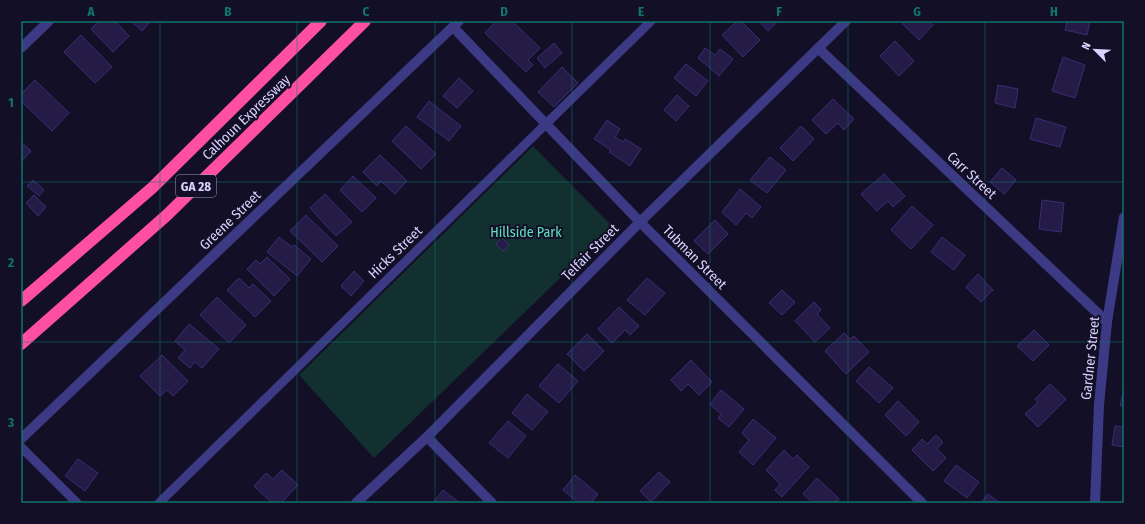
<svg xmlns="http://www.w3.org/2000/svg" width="1145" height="524" viewBox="0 0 1145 524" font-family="'Fira Sans Condensed',sans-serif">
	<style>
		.green { fill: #12302f }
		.building { fill: #241b47; stroke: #3b2d73 }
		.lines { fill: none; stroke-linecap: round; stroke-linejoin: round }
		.lane { stroke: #3d3a85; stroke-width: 9 }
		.street { stroke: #3d3a85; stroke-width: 10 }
		.highway { stroke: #ff4fa3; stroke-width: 12 }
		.grid { fill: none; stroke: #0f766e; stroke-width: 1; stroke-opacity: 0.55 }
		.labels { text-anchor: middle; stroke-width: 4; stroke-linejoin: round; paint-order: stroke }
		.shield { fill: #130f26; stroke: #9e99be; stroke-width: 1 }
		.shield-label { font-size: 13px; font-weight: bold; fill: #d9d4ff }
		.street-label { font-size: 14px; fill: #d9d4ff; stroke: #130f26 }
		.park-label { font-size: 14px; fill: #5fe0c0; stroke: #130f26 }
		.neatline { fill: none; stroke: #0f766e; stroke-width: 1.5 }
		.grid-label { font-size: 13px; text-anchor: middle; font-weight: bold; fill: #0f766e }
	</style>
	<rect width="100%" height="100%" fill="#130f26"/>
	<polygon class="green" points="533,146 613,227 374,458 299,375"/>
	<g class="building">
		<polygon points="99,21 115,21 129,36 113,52 91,29"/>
		<polygon points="131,21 151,21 142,31"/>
		<polygon points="496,21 512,21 540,48 528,60 533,65 526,72 485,33"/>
		<polygon points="737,21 741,21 760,40 743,57 722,35"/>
		<polygon points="759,21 778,21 768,31"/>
		<polygon points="906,21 929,21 933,25 919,40 903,24"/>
		<polygon points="1067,21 1090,21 1087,35 1065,30"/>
		<polygon points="81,35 112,67 95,83 64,52"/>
		<polygon points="895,41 914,61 899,76 880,56"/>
		<polygon points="554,43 562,53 545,68 537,58"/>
		<polygon points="705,48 715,55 720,49 733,59 719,76 698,58"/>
		<polygon points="1063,57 1085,65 1075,98 1052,91"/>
		<polygon points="686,64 708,81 696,96 674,78"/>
		<polygon points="562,67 578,83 554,107 538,92"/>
		<polygon points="459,78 473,91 457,108 443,96"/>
		<polygon points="35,80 69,113 52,131 21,101 21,94"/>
		<polygon points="998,85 1018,89 1015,108 995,103"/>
		<polygon points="677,95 689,106 676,121 664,110"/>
		<polygon points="833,99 854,119 844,130 838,123 826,134 812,120"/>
		<polygon points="429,101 461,126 449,141 417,117"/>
		<polygon points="1036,118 1066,127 1060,147 1030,139"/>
		<polygon points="607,120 620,129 615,137 623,142 625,139 641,149 630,166 609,152 611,150 594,139"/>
		<polygon points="406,126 436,154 421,169 392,141"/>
		<polygon points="801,126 814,139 793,161 780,148"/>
		<polygon points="21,142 31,151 21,162"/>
		<polygon points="380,155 407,181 395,194 381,181 377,186 363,172"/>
		<polygon points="770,157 786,170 767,193 750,180"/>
		<polygon points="1002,168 1016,180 1004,194 990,182"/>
		<polygon points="884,174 905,196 893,207 888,201 877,211 861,194"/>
		<polygon points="353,176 376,198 362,212 340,190"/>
		<polygon points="33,180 44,190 39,196 27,186"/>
		<polygon points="740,189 761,207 752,218 746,213 736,225 722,212"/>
		<polygon points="325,194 352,222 336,236 310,208"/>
		<polygon points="34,195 46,207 38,216 26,203"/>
		<polygon points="1042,200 1064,203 1061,232 1039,229"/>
		<polygon points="912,206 933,225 911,249 891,230"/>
		<polygon points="306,215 338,246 322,262 290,231"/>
		<polygon points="715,220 728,234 708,254 694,241"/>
		<polygon points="279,237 292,247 294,245 311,259 297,276 267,252"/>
		<polygon points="942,237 965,255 954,270 931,252"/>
		<polygon points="502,238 509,245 503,251 496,244"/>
		<polygon points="267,257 290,279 274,296 247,269 256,260 260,264"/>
		<polygon points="354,271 364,281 351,296 341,286"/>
		<polygon points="978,274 993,290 981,302 966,287"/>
		<polygon points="239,278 249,288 253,284 271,301 255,317 227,290"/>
		<polygon points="647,278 665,293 645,315 627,300"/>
		<polygon points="782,290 795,302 782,315 769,303"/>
		<polygon points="217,297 246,325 229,343 200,315"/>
		<polygon points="814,302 821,310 817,314 830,328 815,342 795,321"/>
		<polygon points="619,307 639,326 630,335 625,330 612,343 598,329"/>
		<polygon points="189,324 219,349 202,368 195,362 190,368 178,358 185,350 175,341"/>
		<polygon points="1034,330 1049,345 1033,361 1017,346"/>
		<polygon points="844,333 850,339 854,336 869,352 846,374 825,351"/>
		<polygon points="587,334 604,351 584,371 567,354"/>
		<polygon points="162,355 188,381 173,396 167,390 160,396 140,376"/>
		<polygon points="691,360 712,382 699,395 688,384 681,391 671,380"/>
		<polygon points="558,364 578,381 559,403 539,386"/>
		<polygon points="869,367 893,388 879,403 856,381"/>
		<polygon points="1050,384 1066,399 1038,427 1025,414 1038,402 1035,399"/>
		<polygon points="1124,388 1124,406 1120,406"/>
		<polygon points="721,390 744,409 729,427 718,418 721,414 710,404"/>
		<polygon points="527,394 548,412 532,430 512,413"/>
		<polygon points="898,401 919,422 906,436 885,415"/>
		<polygon points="753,419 776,438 753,465 739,452 749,440 742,433"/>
		<polygon points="508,421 526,436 508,458 489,443"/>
		<polygon points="1115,426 1124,427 1124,447 1112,445"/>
		<polygon points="936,435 943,442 937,449 946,458 933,471 912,450 922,439 927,444"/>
		<polygon points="784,450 793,459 797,455 809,467 782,497 775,490 780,484 766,470"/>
		<polygon points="78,459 98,473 85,491 65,476"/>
		<polygon points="956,465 979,482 967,498 944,481"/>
		<polygon points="282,470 298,485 281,503 272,503 254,486 266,473 273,479"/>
		<polygon points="659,472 670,482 651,502 640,491"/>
		<polygon points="575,475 598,494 591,503 579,503 563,490"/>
		<polygon points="817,478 839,499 835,503 813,503 803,494"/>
		<polygon points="443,490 460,503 433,503"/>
		<polygon points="988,494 1000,503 981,503"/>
	</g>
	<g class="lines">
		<g class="lane">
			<polyline points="21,447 77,503"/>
			<polyline points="159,503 651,21"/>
		</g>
		<g class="street">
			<polyline points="453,27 640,222 922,503"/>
			<polyline points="21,48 49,21"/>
			<polyline points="818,48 1107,322"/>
			<polyline points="427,437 492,503"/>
			<polyline points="21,439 459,21"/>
			<polyline points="356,503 427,437 640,222 846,21"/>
			<polyline points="1095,503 1099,405 1107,322 1124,217"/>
		</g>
		<g class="highway">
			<polyline points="21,301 152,188 321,21"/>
			<polyline points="21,344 167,215 365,21"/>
		</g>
	</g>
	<path class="grid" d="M160 21V503M297 21V503M435 21V503M572 21V503M710 21V503M848 21V503M985 21V503M21 182H1124M21 342H1124"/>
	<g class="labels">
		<rect class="shield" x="176" y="175" width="40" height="22" rx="3"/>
		<g class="shield-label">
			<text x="196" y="191">GA 28</text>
		</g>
		<g class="street-label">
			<text transform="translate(246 117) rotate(-44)" y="5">Calhoun Expressway</text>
			<text transform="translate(972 175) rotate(43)" y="5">Carr Street</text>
			<text transform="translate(230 220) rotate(-44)" y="5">Greene Street</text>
			<text transform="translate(395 252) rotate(-44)" y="5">Hicks Street</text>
			<text transform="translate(590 252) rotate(-45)" y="5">Telfair Street</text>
			<text transform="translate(695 257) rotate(45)" y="5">Tubman Street</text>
			<text transform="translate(1090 358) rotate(-84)" y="5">Gardner Street</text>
		</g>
		<g class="park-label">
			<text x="526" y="237">Hillside Park</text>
		</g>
	</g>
	<rect width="1145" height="524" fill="none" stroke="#130f26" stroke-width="44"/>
	<g transform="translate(1095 50) rotate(294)" stroke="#130f26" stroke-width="3" paint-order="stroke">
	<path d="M0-3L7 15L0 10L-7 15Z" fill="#d9d4ff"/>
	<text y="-6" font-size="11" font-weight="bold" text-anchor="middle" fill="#d9d4ff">N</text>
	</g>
	<rect x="22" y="22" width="1101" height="480" class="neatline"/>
	<g class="grid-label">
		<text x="91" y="16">A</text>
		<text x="228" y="16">B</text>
		<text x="366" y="16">C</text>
		<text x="504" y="16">D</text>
		<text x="641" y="16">E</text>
		<text x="779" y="16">F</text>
		<text x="917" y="16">G</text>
		<text x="1054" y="16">H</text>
		<text x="11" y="107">1</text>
		<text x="11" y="267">2</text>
		<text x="11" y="427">3</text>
	</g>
</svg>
